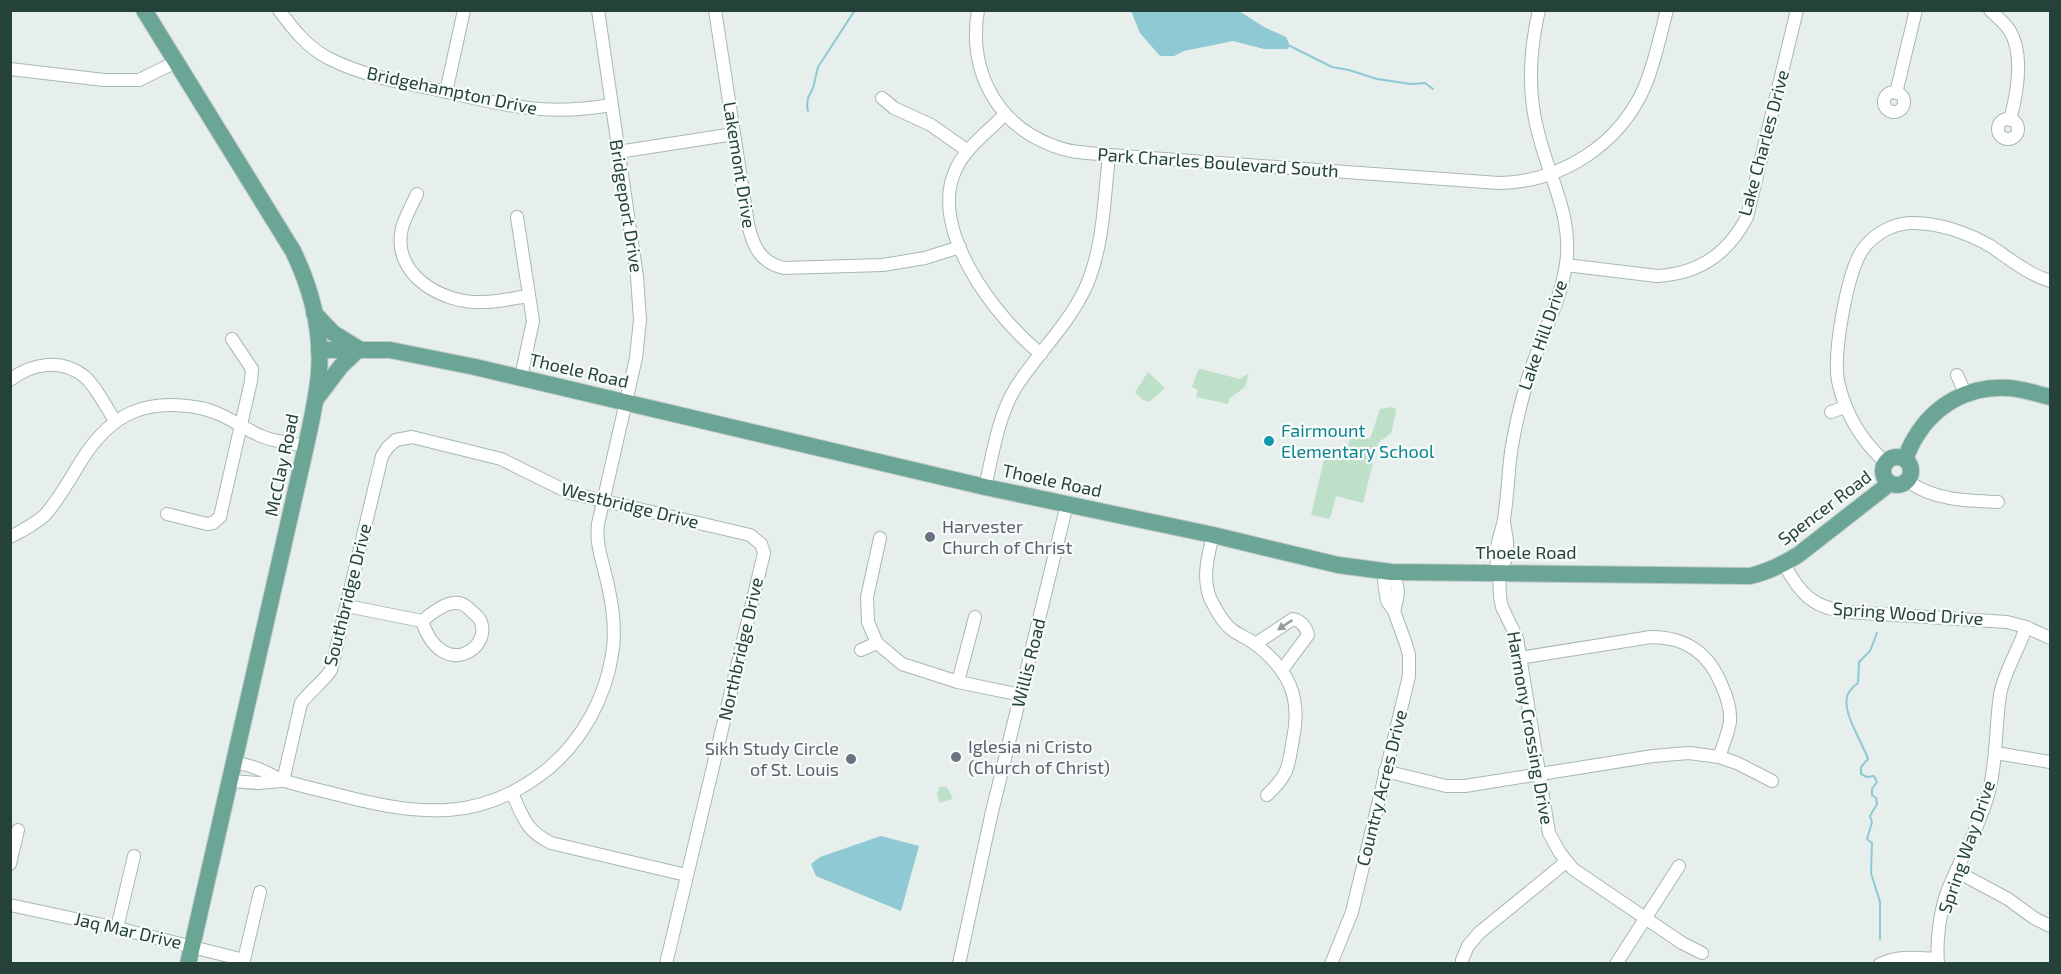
<svg xmlns="http://www.w3.org/2000/svg" width="2061" height="974" viewBox="0 0 2061 974" font-family="'Exo 2',sans-serif">
	<style>
		.green { fill: #bfe0c8 }
		.water { fill: #8ec9d4 }
		.lines { fill: none; stroke-linecap: round; stroke-linejoin: round }
		.stream { stroke: #8ec9d4; stroke-width: 2 }
		.minor-casing { stroke: #a8b8b2; stroke-width: 14 }
		.major-casing { stroke: #c2cac8; stroke-width: 18 }
		.minor { stroke: #fff; stroke-width: 12 }
		.major { stroke: #6aa596; stroke-width: 16 }
		.oneway { fill: #92a09c }
		.culture-dot { fill: #0f9aa8; stroke: #f7fbf9; stroke-width: 2 }
		.worship-dot { fill: #6b7280; stroke: #f7fbf9; stroke-width: 2 }
		.labels { text-anchor: middle; stroke-width: 4.5; stroke-linejoin: round; paint-order: stroke }
		.street-label { font-size: 18px; fill: #24423a; stroke: #f7fbf9 }
		.culture-label { font-size: 18px; fill: #0d838f; stroke: #f7fbf9; text-anchor: start }
		.worship-label { font-size: 18px; fill: #5b616d; stroke: #f7fbf9; text-anchor: start }
	</style>
	<rect width="100%" height="100%" fill="#e6efeb"/>
	<g class="green">
		<polygon points="1201,369 1240,379 1249,373 1245,387 1230,398 1228,404 1196,397 1198,390 1192,387 1198,370"/>
		<polygon points="1148,372 1165,388 1149,402 1143,400 1135,392"/>
		<polygon points="1392,407 1396,409 1396,413 1391,433 1378,443 1363,503 1336,496 1330,519 1311,515 1326,451 1346,455 1351,434 1370,439 1380,409"/>
		<polygon points="940,787 947,787 953,799 939,803 937,793"/>
	</g>
	<g class="water">
		<polygon points="1131,11 1239,11 1264,27 1286,37 1290,46 1287,49 1264,49 1233,41 1184,51 1174,56 1160,56 1140,33"/>
		<polygon points="881,836 919,846 901,911 816,876 811,864 820,857"/>
	</g>
	<g class="lines">
		<g class="stream">
			<polyline points="1290,46 1332,67 1349,70 1377,79 1411,84 1425,83 1433,89"/>
			<polyline points="808,111 807,106 808,98 813,88 818,67 855,10"/>
			<path d="M1877 633 1870 651 1859 662 1858 683C1854 686 1850 690 1848 694 1840 710 1863 743 1868 759L1861 767V774L1867 777 1874 776 1877 782 1872 789V795L1876 798 1877 804 1870 816 1872 822 1867 839 1872 843 1871 873 1880 902V939"/>
		</g>
		<g class="minor-casing">
			<g id="minor">
				<path d="M279 10C293 29 307 47 328 58 361 75 398 82 434 89 500 104 542 117 611 105"/>
				<path d="M715 10 748 224C753 247 761 263 784 268L883 265 925 258 960 247"/>
				<path d="M978 10C968 70 996 125 1054 146 1071 153 1090 153 1109 155L1499 183C1562 182 1620 144 1645 86 1655 62 1660 36 1667 10"/>
				<path d="M1990 10C1997 17 2005 23 2010 31 2024 55 2017 94 2010 120"/>
				<polyline points="10,69 104,80 139,80 176,62"/>
				<polyline points="446,92 464,10"/>
				<circle cx="1894" cy="102" r="10"/>
				<polyline points="1896,93 1916,10"/>
				<polyline points="882,98 894,108 931,125 968,151"/>
				<path d="M1005 114C989 131 966 147 956 169 927 229 996 318 1041 354"/>
				<circle cx="2008" cy="129" r="10"/>
				<polyline points="618,152 734,134"/>
				<path d="M417 194C412 205 405 217 402 228 391 275 443 304 483 302 498 302 514 298 529 296"/>
				<polyline points="517,217 533,321 521,377"/>
				<path d="M1566 265 1657 276C1699 274 1728 254 1747 217L1797 10"/>
				<polyline points="1957,375 1965,393"/>
				<path d="M10 380C32 363 62 358 85 377 97 388 106 407 115 421"/>
				<polyline points="1831,412 1845,407"/>
				<path d="M1885 462C1861 440 1845 414 1838 381 1833 353 1847 272 1863 249 1874 234 1892 224 1910 223 1937 222 1969 233 1992 247 2011 260 2028 274 2050 281"/>
				<path d="M1908 481C1932 500 1968 501 1998 502"/>
				<path d="M985 487C993 453 998 416 1016 387 1038 353 1067 326 1085 289 1104 247 1104 200 1109 155"/>
				<polyline points="167,514 207,524 213,523 220,517 251,381 252,369 232,339"/>
				<polyline points="1504,522 1507,541 1507,557 1499,572 1500,597 1502,607 1517,638 1549,833 1560,853 1573,869 1682,943 1702,953"/>
				<path d="M1213 535C1208 555 1202 578 1210 598 1215 608 1222 622 1231 629 1237 634 1247 638 1254 643 1288 669 1302 696 1293 739 1288 768 1289 774 1267 795"/>
				<path d="M10 537C22 531 35 524 45 515 60 498 71 477 83 458 112 413 146 398 200 408 223 412 240 427 261 436 274 442 292 443 306 446"/>
				<polyline points="880,538 867,597 868,622 877,643 902,664 958,682 1021,695"/>
				<path d="M1784 564C1800 594 1813 608 1848 612L2007 622 2026 627 2050 638"/>
				<path d="M1499 572C1492 550 1500 540 1504 519 1507 500 1508 480 1510 460 1513 435 1519 410 1526 385 1537 344 1560 306 1566 264 1573 217 1550 180 1539 136 1527 94 1529 53 1539 10"/>
				<path d="M347 606 422 621C433 612 453 595 467 607 471 611 478 616 480 620 494 648 442 682 422 621"/>
				<path d="M1255 644 1293 619C1302 621 1306 627 1308 635L1282 670"/>
				<polyline points="861,650 877,643"/>
				<path d="M1519 658 1651 637C1686 637 1709 653 1722 686 1727 697 1731 709 1730 722 1728 733 1723 746 1719 757"/>
				<polyline points="958,682 975,617"/>
				<polyline points="1996,753 2050,762"/>
				<path d="M234 762C243 764 252 766 261 770 269 773 277 779 285 781 304 787 324 791 343 796 421 816 483 822 549 768 583 739 605 698 612 655 617 626 611 596 604 569 600 553 596 541 598 524L636 358 640 320 637 277 598 10"/>
				<polyline points="1385,771 1446,786 1465,786 1653,756 1689,753 1719,757 1737,763 1772,781"/>
				<polyline points="230,781 258,783 282,781"/>
				<path d="M283 781 301 703C311 690 323 682 331 670L382 456 388 447 396 440 412 437 501 459 570 493 750 535 761 544 764 553 666 964"/>
				<path d="M512 793C523 817 526 831 551 843L686 875"/>
				<polyline points="10,864 18,830"/>
				<polyline points="1956,871 2008,899 2034,918 2050,926"/>
				<polyline points="10,905 117,928 244,960"/>
				<polyline points="117,928 134,856"/>
				<polyline points="1462,960 1468,946 1479,933 1566,862"/>
				<polyline points="243,964 260,892"/>
				<polyline points="959,964 991,816 1067,504"/>
				<path d="M1331 964 1352 912 1409 676V655L1406 644 1394 611 1387 601 1384 582 1391 572C1400 586 1399 595 1394 611"/>
				<polyline points="1616,964 1679,866"/>
				<path d="M1880 964C1898 955 1918 958 1937 959"/>
				<path d="M1938 964C1936 940 1940 909 1949 887 1962 856 1979 828 1988 795 1997 762 1995 729 2000 695 2004 671 2019 650 2026 627"/>
			</g>
		</g>
		<g class="major-casing">
			<g id="major">
				<path d="M144 10 293 251C311 288 322 331 319 373 317 398 311 422 306 446L188 964"/>
				<polyline points="314,313 333,333 359,349"/>
				<path d="M319 350H390L475 367 985 487 1213 535 1338 565 1391 572 1750 576C1768 572 1782 565 1798 555L1889 484"/>
				<polyline points="316,399 341,366 359,349"/>
				<circle cx="1897" cy="471" r="14"/>
				<path d="M1905 459C1908 452 1911 444 1915 438 1935 404 1970 385 2009 388 2023 389 2037 394 2050 397"/>
			</g>
		</g>
		<use href="#minor" class="minor"/>
		<use href="#major" class="major"/>
	</g>
	<defs><path id="oneway-solid" d="M-6-.8H1V-3.2L6.5 0L1 3.2V.8H-6Z" transform="scale(1.5)"/></defs>
	<use class="oneway" href="#oneway-solid" transform="translate(1285 625) rotate(146)"/>
	<circle class="culture-dot" cx="1269" cy="441" r="6"/>
	<g class="worship-dot">
		<circle cx="930" cy="537" r="6"/>
		<circle cx="956" cy="757" r="6"/>
		<circle cx="851" cy="759" r="6"/>
	</g>
	<g class="labels">
		<g class="street-label">
			<text transform="translate(452 91) rotate(12)" y="6">Bridgehampton Drive</text>
			<text transform="translate(1764 143) rotate(-75)" y="6">Lake Charles Drive</text>
			<text transform="translate(1218 163) rotate(4)" y="6">Park Charles Boulevard South</text>
			<text transform="translate(739 165) rotate(81)" y="6">Lakemont Drive</text>
			<text transform="translate(626 206) rotate(81)" y="6">Bridgeport Drive</text>
			<text transform="translate(1543 335) rotate(-71)" y="6">Lake Hill Drive</text>
			<text transform="translate(579 371) rotate(13)" y="6">Thoele Road</text>
			<text transform="translate(282 465) rotate(-78)" y="6">McClay Road</text>
			<text transform="translate(1052 481) rotate(12)" y="6">Thoele Road</text>
			<text transform="translate(630 506) rotate(14)" y="6">Westbridge Drive</text>
			<text transform="translate(1825 508) rotate(-37)" y="6">Spencer Road</text>
			<text x="1526" y="559">Thoele Road</text>
			<text transform="translate(348 595) rotate(-76)" y="6">Southbridge Drive</text>
			<text transform="translate(1908 614) rotate(4)" y="6">Spring Wood Drive</text>
			<text transform="translate(741 649) rotate(-77)" y="6">Northbridge Drive</text>
			<text transform="translate(1029 663) rotate(-76)" y="6">Willis Road</text>
			<text transform="translate(1530 728) rotate(80)" y="6">Harmony Crossing Drive</text>
			<text transform="translate(1382 788) rotate(-76)" y="6">Country Acres Drive</text>
			<text transform="translate(1967 847) rotate(-71)" y="6">Spring Way Drive</text>
			<text transform="translate(128 931) rotate(13)" y="6">Jaq Mar Drive</text>
		</g>
		<g class="culture-label">
			<text x="1281" y="437">Fairmount<tspan x="1281" dy="21">Elementary School</tspan></text>
		</g>
		<g class="worship-label">
			<text x="942" y="533">Harvester<tspan x="942" dy="21">Church of Christ</tspan></text>
			<text x="968" y="753">Iglesia ni Cristo<tspan x="968" dy="21">(Church of Christ)</tspan></text>
			<text x="839" y="755" text-anchor="end">Sikh Study Circle<tspan x="839" dy="21">of St. Louis</tspan></text>
		</g>
	</g>
	<rect width="2061" height="974" fill="none" stroke="#24423a" stroke-width="24"/>
</svg>
